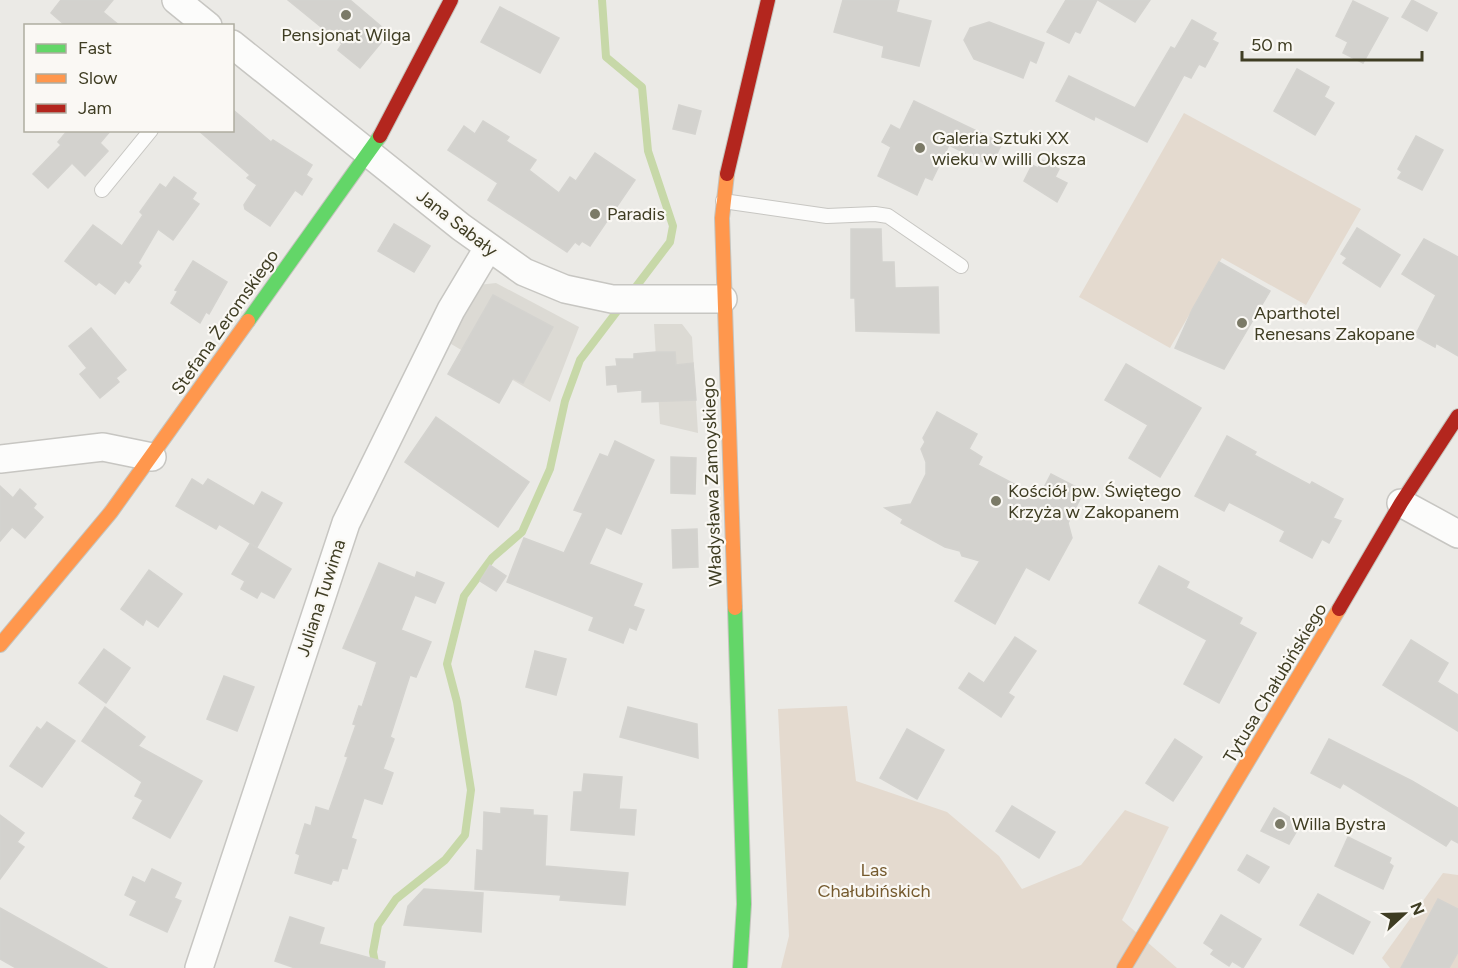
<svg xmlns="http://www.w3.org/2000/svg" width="1458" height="968" viewBox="0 0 1458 968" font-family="Figtree,sans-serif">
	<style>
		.built { fill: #dcdad4 }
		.green { fill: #e4dacf }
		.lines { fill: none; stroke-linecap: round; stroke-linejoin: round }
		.stream { stroke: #c7d8a8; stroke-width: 8 }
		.building { fill: #d3d2ce; stroke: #d4d3cf; stroke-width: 1.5 }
		.lane-casing { stroke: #c7c6c2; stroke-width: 16 }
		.street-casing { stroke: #c7c6c2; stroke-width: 30 }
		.fast-casing { stroke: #c5c4be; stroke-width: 16 }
		.slow-casing { stroke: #c5c4be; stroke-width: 16 }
		.jam-casing { stroke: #c5c4be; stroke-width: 16 }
		.lane { stroke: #fcfcfb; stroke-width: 14 }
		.street { stroke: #fcfcfb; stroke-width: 27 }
		.fast { stroke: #63d668; stroke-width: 14 }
		.slow { stroke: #ff974d; stroke-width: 14 }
		.jam { stroke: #b3261e; stroke-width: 14 }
		.poi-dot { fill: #7b7a67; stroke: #faf8f4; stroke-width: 2 }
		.labels { text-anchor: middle; stroke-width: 4.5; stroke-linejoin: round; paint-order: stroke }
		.poi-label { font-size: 18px; fill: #3f3d23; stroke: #faf8f4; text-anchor: start }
		.street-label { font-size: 18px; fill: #3f3d23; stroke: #faf8f4 }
		.park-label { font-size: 18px; fill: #755a2e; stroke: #faf8f4 }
	</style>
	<rect width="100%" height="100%" fill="#ebeae6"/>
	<g class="built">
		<polygon points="496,283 579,327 550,402 446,341 478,285"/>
		<polygon points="654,324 682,324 692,337 698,433 660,424"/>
	</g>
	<g class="green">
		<polygon points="1184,113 1361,209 1306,305 1222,258 1170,348 1079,297"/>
		<polygon points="847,706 856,781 947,812 999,856 1022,889 1081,865 1125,810 1169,827 1122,920 1177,968 781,968 789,936 778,709"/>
		<polygon points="1443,873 1458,875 1458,968 1390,968 1382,958"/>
	</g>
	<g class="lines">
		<g class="stream">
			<polyline points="602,0 606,57 642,87 648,151 673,226 670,242 632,292"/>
			<polyline points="376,968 373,952 378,925 396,899 445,860 465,835 471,790 457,702 447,664 464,596 492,558 522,532 550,469 565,401 580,360 621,306"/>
		</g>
	</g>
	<g class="building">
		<polygon points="61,0 113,0 103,12 120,26 66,26 51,13"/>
		<polygon points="288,0 350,0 389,33 360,68 338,50 342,44"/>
		<polygon points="843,0 899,0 896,12 931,21 919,66 882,57 884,46 834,32"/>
		<polygon points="1066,0 1097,0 1080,33 1075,31 1069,43 1047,32"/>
		<polygon points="1098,0 1150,0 1135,22"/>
		<polygon points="1412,0 1437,13 1427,31 1402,17"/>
		<polygon points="1353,1 1388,18 1363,63 1343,53 1348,42 1336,36"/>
		<polygon points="500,7 559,38 540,73 481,42"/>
		<polygon points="1192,20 1216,33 1212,40 1218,43 1205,67 1199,64 1191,78 1184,75 1147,142 1095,116 1094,120 1056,101 1069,76 1135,108 1171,47 1175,49"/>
		<polygon points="989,22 1044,43 1036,63 1030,60 1023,78 974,59 964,40 970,28"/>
		<polygon points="1297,69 1329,87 1324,97 1334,103 1315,135 1274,111"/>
		<polygon points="914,101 1002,143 991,166 949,145 932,180 925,177 917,195 878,176 891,147 882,142 891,125 900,130"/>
		<polygon points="679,105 701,111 695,134 673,129"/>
		<polygon points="232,109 271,142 273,140 312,165 306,175 312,179 302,195 295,190 270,226 245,209 244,205 257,185 247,178 250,175 198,130 232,130"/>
		<polygon points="483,121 509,137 506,141 536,160 529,170 559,193 570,177 576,181 595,153 635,180 590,246 582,241 579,245 575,242 567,252 488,200 498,183 448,150 464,126 475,134"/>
		<polygon points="68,130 111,130 100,143 108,151 85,176 72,163 48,188 33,174 61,145 58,142"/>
		<polygon points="1416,136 1443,150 1422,190 1398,178 1402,172 1398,169"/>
		<polygon points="1042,160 1059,169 1055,177 1067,183 1057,202 1024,181 1032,165 1038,168"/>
		<polygon points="174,177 196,193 192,199 199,204 173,240 158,229 138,263 141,266 129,283 125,280 115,294 99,282 96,285 65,261 93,225 122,246 143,215 140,212 160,184 166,188"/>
		<polygon points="394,224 430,246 414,272 378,251"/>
		<polygon points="1357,228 1400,255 1380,287 1343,263 1347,258 1341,254"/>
		<polygon points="851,229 881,229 882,262 894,262 895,288 938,287 939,333 856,331 855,298 851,298"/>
		<polygon points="1424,239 1458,257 1458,356 1436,343 1435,347 1415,336 1436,295 1402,274"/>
		<polygon points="193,261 227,282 209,314 206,312 200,323 171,303 178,291 175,290"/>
		<polygon points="1219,262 1270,291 1224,369 1175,348 1192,310"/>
		<polygon points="493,295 553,327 523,383 513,378 499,403 448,374"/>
		<polygon points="91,328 126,370 116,378 119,382 100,398 80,374 87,368 69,346"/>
		<polygon points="656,352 675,352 676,365 693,363 696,400 642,402 642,390 618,392 617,384 607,385 606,367 617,366 616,359 634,359 634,354"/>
		<polygon points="1126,364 1201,408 1160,477 1129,458 1148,425 1105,400"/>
		<polygon points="937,412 977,434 969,449 982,457 978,465 1039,497 1051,474 1084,491 1068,523 1072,538 1049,580 1026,567 995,624 955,601 980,561 962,556 960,551 945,547 901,523 903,519 885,508 911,504 926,474 926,462 921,449 925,442 923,438"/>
		<polygon points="436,417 529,482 498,527 405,462"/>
		<polygon points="1227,436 1256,452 1254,455 1310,485 1312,482 1343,499 1333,518 1341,521 1329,543 1322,539 1312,558 1280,541 1285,531 1229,502 1224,511 1195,496"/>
		<polygon points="615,441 654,460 621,534 606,527 589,564 642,584 633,606 644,610 636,630 629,627 623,643 589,630 594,617 507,582 524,538 564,553 583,513 574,510 593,469 600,454 608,457"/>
		<polygon points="671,457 696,458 695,494 671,493"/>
		<polygon points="192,479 203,486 208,479 254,506 262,492 282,503 257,547 219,524 216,529 176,506"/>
		<polygon points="0,486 13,498 20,489 36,504 33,508 43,517 25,538 12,527 0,541"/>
		<polygon points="697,529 698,567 673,568 672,530"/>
		<polygon points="250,544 291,569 274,598 261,591 257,598 241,589 245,581 232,574"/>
		<polygon points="379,563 415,578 417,572 444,583 435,603 415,595 401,630 431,642 416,677 410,675 390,737 394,739 383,769 393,773 382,804 364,798 351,838 356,840 347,869 342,868 338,881 333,880 331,884 295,873 300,855 296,853 305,824 311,826 316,807 329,811 348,757 345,756 356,725 353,724 359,706 362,707 377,662 343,648"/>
		<polygon points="490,565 506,576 496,591 480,581"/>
		<polygon points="1159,566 1189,582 1186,588 1242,618 1239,624 1256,633 1219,703 1184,684 1207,640 1139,603"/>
		<polygon points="149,570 182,594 158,627 146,619 143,625 121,609"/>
		<polygon points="1015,637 1036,651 1008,693 1014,697 1001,717 959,688 969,673 984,683"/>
		<polygon points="1411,640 1448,663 1437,682 1458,695 1458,731 1383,685"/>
		<polygon points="104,649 130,668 106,703 79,683"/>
		<polygon points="535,651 566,659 556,695 526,687"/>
		<polygon points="224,676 254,687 237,731 207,719"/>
		<polygon points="105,707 145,737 138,746 202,781 170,838 133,818 143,800 135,796 142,782 82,741"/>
		<polygon points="628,707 697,724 698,758 620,737"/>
		<polygon points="47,722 75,741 42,787 10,766 37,727 41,730"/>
		<polygon points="907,729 944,750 917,799 880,778"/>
		<polygon points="1175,739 1202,757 1173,801 1146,783"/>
		<polygon points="1329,739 1412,781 1458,808 1458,843 1451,839 1446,846 1343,783 1340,788 1311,773"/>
		<polygon points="584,774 622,777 619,809 636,810 634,835 571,830 574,792 582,792"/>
		<polygon points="1012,806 1055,832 1039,858 996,831"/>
		<polygon points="501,808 533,810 533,815 547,816 545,866 628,873 625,905 560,900 561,895 475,889 477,850 483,851 484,812 501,814"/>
		<polygon points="1274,808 1297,822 1294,826 1298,829 1289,844 1261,831"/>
		<polygon points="0,815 24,833 17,842 24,847 0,879"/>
		<polygon points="1348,837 1391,858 1389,863 1393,866 1383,889 1335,866"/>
		<polygon points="1247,855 1269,867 1259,883 1238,870"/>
		<polygon points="152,869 181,883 174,898 181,901 167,932 130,915 137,901 125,895 133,877 145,883"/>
		<polygon points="424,889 483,893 481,932 404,925 408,906"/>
		<polygon points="1318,894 1370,922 1353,954 1300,925"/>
		<polygon points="1438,899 1458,909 1458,952 1449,968 1401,968"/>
		<polygon points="0,908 107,968 16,968 0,959"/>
		<polygon points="1221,915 1261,939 1243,968 1232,961 1229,966 1211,954 1214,950 1204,943"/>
		<polygon points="290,917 324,928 319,944 385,962 384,968 295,968 275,961"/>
	</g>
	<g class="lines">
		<g class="lane-casing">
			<g id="lane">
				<polyline points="102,190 151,130"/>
				<polyline points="723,201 827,216 875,214 888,216 961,266"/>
			</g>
		</g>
		<g class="street-casing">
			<g id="street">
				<polyline points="176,0 208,26"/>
				<polyline points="232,44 461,227 524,272 565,289 612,299 723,299"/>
				<polyline points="0,459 103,447 152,457"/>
				<polyline points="1401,503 1458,534"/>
				<polyline points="199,968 346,523 451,310 488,248"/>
			</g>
		</g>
		<g class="fast-casing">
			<g id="fast">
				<polyline points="248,321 380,136"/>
				<polyline points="735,608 744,904 740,968"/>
			</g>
		</g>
		<g class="slow-casing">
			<g id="slow">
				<polyline points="727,174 722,218 735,608"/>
				<polyline points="0,645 111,512 248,321"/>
				<polyline points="1124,968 1339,609"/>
			</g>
		</g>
		<g class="jam-casing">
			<g id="jam">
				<polyline points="380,136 451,0"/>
				<polyline points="727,174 768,0"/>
				<polyline points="1339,609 1401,503 1458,416"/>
			</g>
		</g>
		<use href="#lane" class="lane"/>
		<use href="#street" class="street"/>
		<use href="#fast" class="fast"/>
		<use href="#slow" class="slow"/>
		<use href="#jam" class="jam"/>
	</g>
	<g class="poi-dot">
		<circle cx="346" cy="15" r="6"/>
		<circle cx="920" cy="148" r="6"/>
		<circle cx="595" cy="214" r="6"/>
		<circle cx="1242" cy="323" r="6"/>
		<circle cx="996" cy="501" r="6"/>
		<circle cx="1280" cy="824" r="6"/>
	</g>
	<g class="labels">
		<g class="poi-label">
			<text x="346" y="41" text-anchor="middle">Pensjonat Wilga</text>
			<text x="932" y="144">Galeria Sztuki XX<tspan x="932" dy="21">wieku w willi Oksza</tspan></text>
			<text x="607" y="220">Paradis</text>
			<text x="1254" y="319">Aparthotel<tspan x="1254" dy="21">Renesans Zakopane</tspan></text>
			<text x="1008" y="497">Kościół pw. Świętego<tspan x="1008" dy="21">Krzyża w Zakopanem</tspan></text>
			<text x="1292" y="830">Willa Bystra</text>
		</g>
		<g class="street-label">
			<text transform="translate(457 223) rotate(38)" y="6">Jana Sabały</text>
			<text transform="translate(225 322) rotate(-55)" y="6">Stefana Żeromskiego</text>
			<text transform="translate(712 482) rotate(-92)" y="6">Władysława Zamoyskiego</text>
			<text transform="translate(321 598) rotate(-72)" y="6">Juliana Tuwima</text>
			<text transform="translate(1275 683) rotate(-59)" y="6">Tytusa Chałubińskiego</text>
		</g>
		<g class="park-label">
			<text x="874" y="876">Las<tspan x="874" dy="21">Chałubińskich</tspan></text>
		</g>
	</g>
	<rect x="24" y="24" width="210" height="108" fill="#faf8f4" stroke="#afada0" stroke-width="1.5"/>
	<rect x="36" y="44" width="30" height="9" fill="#63d668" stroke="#afada0" stroke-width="1.5"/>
	<text x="78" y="54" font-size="18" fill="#3f3d23">Fast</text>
	<rect x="36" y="74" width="30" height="9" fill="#ff974d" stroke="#afada0" stroke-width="1.5"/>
	<text x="78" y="84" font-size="18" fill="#3f3d23">Slow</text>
	<rect x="36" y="104" width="30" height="9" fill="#b3261e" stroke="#afada0" stroke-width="1.5"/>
	<text x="78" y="114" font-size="18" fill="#3f3d23">Jam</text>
	<g transform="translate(1404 914) rotate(68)" stroke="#faf8f4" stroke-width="4.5" paint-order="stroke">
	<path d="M0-4.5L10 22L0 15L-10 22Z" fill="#3f3d23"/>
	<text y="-9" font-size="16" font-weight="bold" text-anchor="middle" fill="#3f3d23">N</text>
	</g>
	<path d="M1242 51v9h180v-9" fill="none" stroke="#3f3d23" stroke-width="3"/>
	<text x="1251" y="51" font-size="18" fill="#3f3d23" stroke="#faf8f4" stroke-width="4.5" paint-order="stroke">50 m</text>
</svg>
